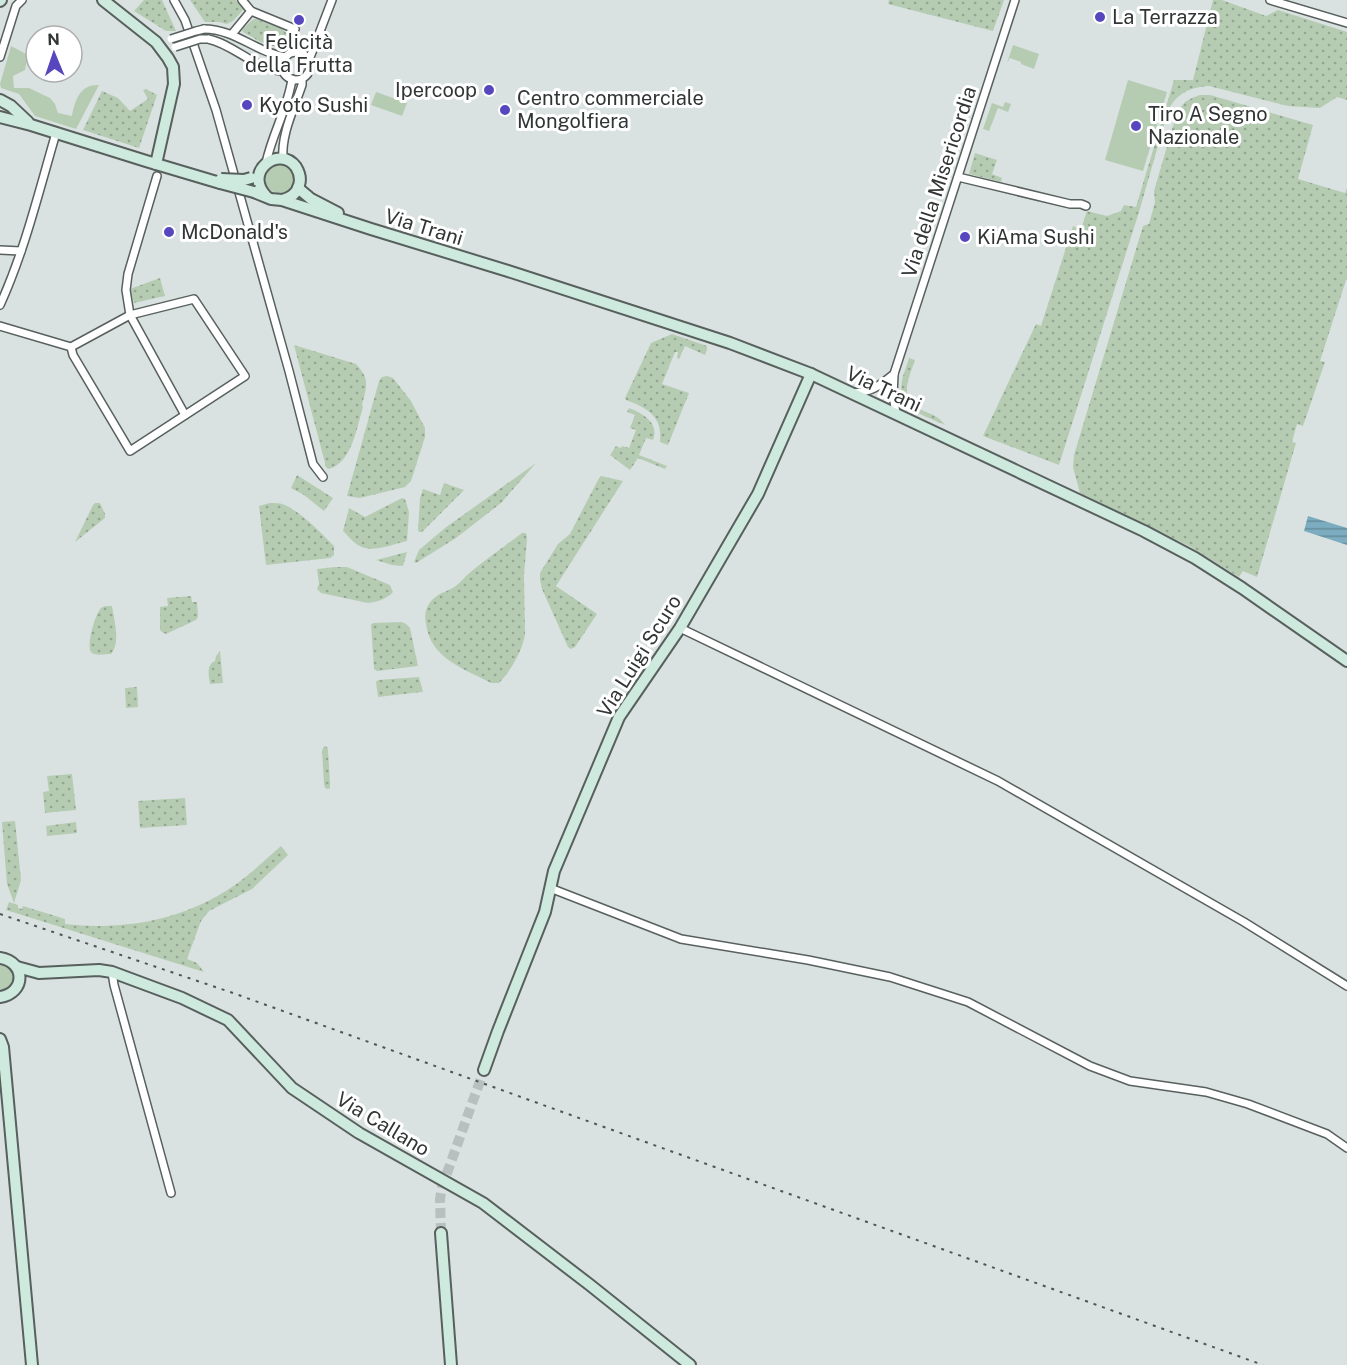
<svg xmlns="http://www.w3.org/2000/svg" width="1347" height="1365" viewBox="0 0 1347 1365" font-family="'Public Sans',sans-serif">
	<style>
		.grass { fill: url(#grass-dots) }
		.garden { fill: #b5ccb2 }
		.water { fill: url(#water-rules) }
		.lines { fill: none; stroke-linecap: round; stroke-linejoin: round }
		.secondary-tunnel { stroke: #b8bfbf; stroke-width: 10; stroke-dasharray: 10 5; stroke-linecap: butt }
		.street-casing { stroke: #58605e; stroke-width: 10 }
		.secondary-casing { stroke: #58605e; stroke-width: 14 }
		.street { stroke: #fff; stroke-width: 7 }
		.secondary { stroke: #cee9dd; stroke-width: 10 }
		.rail { stroke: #505454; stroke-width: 2; stroke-dasharray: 3 6; stroke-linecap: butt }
		.street-bridge-casing { stroke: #58605e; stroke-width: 10; stroke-linecap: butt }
		.secondary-bridge-casing { stroke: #58605e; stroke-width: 14; stroke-linecap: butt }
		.street-bridge { stroke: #fff; stroke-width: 7 }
		.secondary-bridge { stroke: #cee9dd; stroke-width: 10 }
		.poi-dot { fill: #5747bf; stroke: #fff; stroke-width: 2 }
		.labels { text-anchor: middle; stroke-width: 6; stroke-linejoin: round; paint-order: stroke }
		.poi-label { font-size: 20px; fill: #323535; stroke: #fff; text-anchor: start }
		.street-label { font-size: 20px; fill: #323535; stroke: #fff }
	</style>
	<defs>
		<pattern id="grass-dots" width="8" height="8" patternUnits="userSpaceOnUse" patternTransform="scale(1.5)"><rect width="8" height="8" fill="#b5ccb2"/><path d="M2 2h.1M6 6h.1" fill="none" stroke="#94a692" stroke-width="1.8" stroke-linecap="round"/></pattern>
		<pattern id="water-rules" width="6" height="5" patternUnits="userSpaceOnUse" patternTransform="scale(1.5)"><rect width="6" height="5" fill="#7bacbf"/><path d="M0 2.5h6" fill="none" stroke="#658d9c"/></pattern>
	</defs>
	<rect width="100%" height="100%" fill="#d9e2e1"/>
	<g class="grass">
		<polygon points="144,0 162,0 176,31 166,31 134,11"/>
		<polygon points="190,0 236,0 243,7 243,10 233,21 227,24 219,22 205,22"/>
		<polygon points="889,0 1004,0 993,31 888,4"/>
		<path d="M1213 0H1222L1266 16 1278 10 1347 32V100L1337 97 1320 108 1288 106 1209 86C1190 87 1176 94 1168 111L1139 212 1059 465 983 436 1036 324 1041 326 1073 226 1081 229 1087 211 1107 216 1121 211 1124 205 1136 207 1174 80H1193Z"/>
		<path d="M256 19 282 29 293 39 292 43C272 52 260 41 243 32L242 30 252 20Z"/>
		<polygon points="146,89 157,95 139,148 83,130 102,91 118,98 130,111 148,99 143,90"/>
		<polygon points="1200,95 1210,95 1313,125 1298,179 1345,193 1347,188 1347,277 1320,361 1325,362 1303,426 1297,424 1292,442 1296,443 1257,577 1243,571 1239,577 1191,547 1080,493 1073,467 1074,455 1143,226 1149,224 1155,202 1154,191 1175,119 1180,108 1185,102 1192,98"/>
		<polygon points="975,153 997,160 992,174 1002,178 1001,182 969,174"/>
		<polygon points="160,278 165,296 134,303 130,289"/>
		<path d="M672 334 707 346V350L705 355 685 346 679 359 677 358 678 352H675L662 384 689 393 668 445 660 442C663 416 647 408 626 400L625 398 651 343Z"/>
		<path d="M294 345 356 364C370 379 367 386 362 405L363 407C357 426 352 464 328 469L325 466V463Z"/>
		<path d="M909 358 915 360C907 383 898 400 926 412 934 415 940 418 945 425 926 416 896 409 902 381 903 374 907 366 909 358Z"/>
		<polygon points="387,376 393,378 411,401 425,428 425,437 411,481 405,487 360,498 347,496 379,381 382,377"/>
		<path d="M629 408C642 413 660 423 653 440L646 438 639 455 667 466 665 469 638 458 630 470 610 455 616 446 621 448 622 446 629 448 636 430 630 428 635 415 627 412Z"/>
		<polygon points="536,463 501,503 456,538 416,563 414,562 419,550 445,528"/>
		<polygon points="297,475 333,498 324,511 304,495 291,488"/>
		<polygon points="601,476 623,481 556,586 597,614 575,647 571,649 568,647 542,589 540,580 540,573 558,544 570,534 599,478"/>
		<polygon points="444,483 464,490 422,532 419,532 418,530 420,498 423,489 440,495"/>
		<path d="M402 498 405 499 409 512 407 541C393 544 371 554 358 545 352 542 348 535 343 531L349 508 365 517Z"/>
		<polygon points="95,503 100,503 105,514 105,518 75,542 93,505"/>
		<path d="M270 503C275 503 280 503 285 505 302 513 321 533 334 546V555L330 558 266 565 259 506Z"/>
		<path d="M522 533H526L527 539 524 575 525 634C523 650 510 672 499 683H491C463 668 431 659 426 624 424 614 426 606 433 599 440 592 450 591 457 585 461 582 464 578 467 575 485 560 504 547 522 533Z"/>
		<polygon points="407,552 403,566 392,565 376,560"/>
		<path d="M335 567H347L390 585 393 592C387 599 377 602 368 603L321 593 317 589 319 584 317 569Z"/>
		<polygon points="191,596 192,602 197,602 198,617 196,620 166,634 162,632 160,630 160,607 168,606 167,598"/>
		<path d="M106 606H112C114 620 121 643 111 654 106 654 96 656 92 653 85 648 95 614 101 608 102 607 104 607 106 606Z"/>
		<polygon points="402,622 406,624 410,628 418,666 377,671 374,669 371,625 373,623"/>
		<path d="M220 651 223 683 210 684C209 675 206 665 215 661L216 656Z"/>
		<polygon points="419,677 423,692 421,692 378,697 376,682 378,680"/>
		<polygon points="137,687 138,707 126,708 125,688"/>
		<polygon points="324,746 327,747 328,750 330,783 330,788 328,789 325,788 324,784 322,751"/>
		<polygon points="72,774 76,810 45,813 43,792 49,791 47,776"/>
		<polygon points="185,798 187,825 140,828 138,801"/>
		<polygon points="15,821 21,880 14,903 7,884 2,822"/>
		<polygon points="76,822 77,833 47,836 46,826"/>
		<path d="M281 846 288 855 252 889 209 911 201 921 187 959 197 963 204 972 6 910 9 902 18 905V908L22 909 23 906 65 919V924C128 931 191 919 243 879 256 869 268 857 281 846Z"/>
	</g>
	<g class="garden">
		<polygon points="1013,45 1039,54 1034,69 1021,64 1021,62 1010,58 1007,63"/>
		<path d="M11 46 28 55 25 70 13 76 14 88H29L50 98 55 104 58 113 72 116C75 100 80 84 99 85L76 129 35 116 19 94 1 88 0 84Z"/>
		<polygon points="1128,80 1167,92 1143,171 1105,160"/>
		<polygon points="376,92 407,103 402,116 371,105"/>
		<polygon points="1005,102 1011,104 1008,112 998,108 989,131 983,129 992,103 1003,107"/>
		<circle cx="279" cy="179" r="14"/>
		<path d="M0 963C13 968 20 975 10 988L0 992Z"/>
	</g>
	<polygon class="water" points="1308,516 1347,528 1347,545 1304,531"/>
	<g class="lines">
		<polyline class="secondary-tunnel" points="441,1233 440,1199 442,1187 484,1070"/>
		<g class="street-casing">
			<g id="street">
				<polyline points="174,0 185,20 216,110 289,371 313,464 323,477"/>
				<polyline points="242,0 251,11 295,29"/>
				<polyline points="1270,0 1347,23"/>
				<path d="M204 29C235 29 257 53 286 57"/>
				<polyline points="232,34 251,11"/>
				<path d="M208 39C234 44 255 70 283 71"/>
				<circle cx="296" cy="66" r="14"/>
				<polyline points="0,57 16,6 22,0"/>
				<polyline points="309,60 332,0"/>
				<path d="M283 159C281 134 294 109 302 85V79"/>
				<path d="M266 163C272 134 288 108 292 79"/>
				<polyline points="157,176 128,274 126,290 130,315 185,415"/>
				<polyline points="958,177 1070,204 1081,204 1086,206"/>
				<polyline points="0,250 21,251"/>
				<path d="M0 305C25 250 39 191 56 133"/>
				<polyline points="0,326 71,347 130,315 194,299 245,376 130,451 73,355 71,347"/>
				<path d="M854 393C874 391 879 386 894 374"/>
				<polyline points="896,413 893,396 894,374 1015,0"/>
				<polyline points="680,628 998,781 1244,922 1347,986"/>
				<polyline points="550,888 681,939 808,960 890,977 968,1002 1090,1066 1130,1081 1206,1092 1248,1104 1327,1134 1347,1148"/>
				<polyline points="112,972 114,985 171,1193"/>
			</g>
		</g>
		<g class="secondary-casing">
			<g id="secondary">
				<polyline points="103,0 156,42 168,58 173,67 174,84 156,164"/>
				<polyline points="0,1 1,0"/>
				<polyline points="0,100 11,106 28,122"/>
				<polyline points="0,117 31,125 146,161 220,183"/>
				<polyline points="298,188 311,199 338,213"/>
				<polyline points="254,192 271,199 282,200 371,229 508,271 730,343 811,374 1144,531 1195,558 1242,588 1347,661"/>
				<path d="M266 196C243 172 279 144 296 167 299 172 301 179 299 185 297 194 290 198 282 200"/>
				<path d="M0 958C26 962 26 993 0 997"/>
				<polyline points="17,967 39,973 99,970 112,972 182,998 228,1020 292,1088 359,1133 483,1203 590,1285 690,1365"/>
				<polyline points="0,1039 3,1047 32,1365"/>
				<polyline points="484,1070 498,1031 545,912 554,871 619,717 680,628 758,494 811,374"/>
				<polyline points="441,1233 451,1365"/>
			</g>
		</g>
		<use href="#street" class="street"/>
		<use href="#secondary" class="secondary"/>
		<polyline class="rail" points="0,914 233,993 1263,1365"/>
		<g class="street-bridge-casing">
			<g id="street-bridge">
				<polyline points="171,39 196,31 204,29"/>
				<polyline points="175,47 200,39 208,39"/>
			</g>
		</g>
		<g class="secondary-bridge-casing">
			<g id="secondary-bridge">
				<polyline points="221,179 244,180 251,178"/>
				<polyline points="220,183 254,192"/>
			</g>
		</g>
		<use href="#street-bridge" class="street-bridge"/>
		<use href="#secondary-bridge" class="secondary-bridge"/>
	</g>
	<g class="poi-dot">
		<circle cx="1100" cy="17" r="6"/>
		<circle cx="299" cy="20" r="6"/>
		<circle cx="489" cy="90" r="6"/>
		<circle cx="247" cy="105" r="6"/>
		<circle cx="505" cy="110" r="6"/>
		<circle cx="1136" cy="126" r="6"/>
		<circle cx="169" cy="232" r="6"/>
		<circle cx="965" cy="237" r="6"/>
	</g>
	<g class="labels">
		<g class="poi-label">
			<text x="1112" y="24">La Terrazza</text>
			<text x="299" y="49" text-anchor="middle">Felicità<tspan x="299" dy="23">della Frutta</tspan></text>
			<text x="477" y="97" text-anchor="end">Ipercoop</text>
			<text x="517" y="105">Centro commerciale<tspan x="517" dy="23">Mongolfiera</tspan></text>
			<text x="259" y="112">Kyoto Sushi</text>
			<text x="1148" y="121">Tiro A Segno<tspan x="1148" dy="23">Nazionale</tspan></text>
			<text x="181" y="239">McDonald's</text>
			<text x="977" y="244">KiAma Sushi</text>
		</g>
		<g class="street-label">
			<text transform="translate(939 182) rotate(-72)" y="7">Via della Misericordia</text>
			<text transform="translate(424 227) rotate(17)" y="7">Via Trani</text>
			<text transform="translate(884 389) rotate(25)" y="7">Via Trani</text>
			<text transform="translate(639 656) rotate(-58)" y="7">Via Luigi Scuro</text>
			<text transform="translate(383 1124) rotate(31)" y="7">Via Callano</text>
		</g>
	</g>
	<g transform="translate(54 54) rotate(358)"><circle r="28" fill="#ffffff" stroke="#adaeae" stroke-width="1.5"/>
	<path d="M0-4.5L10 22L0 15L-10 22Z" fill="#5747bf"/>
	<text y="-9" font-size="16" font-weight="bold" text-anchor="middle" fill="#323535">N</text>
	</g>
</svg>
